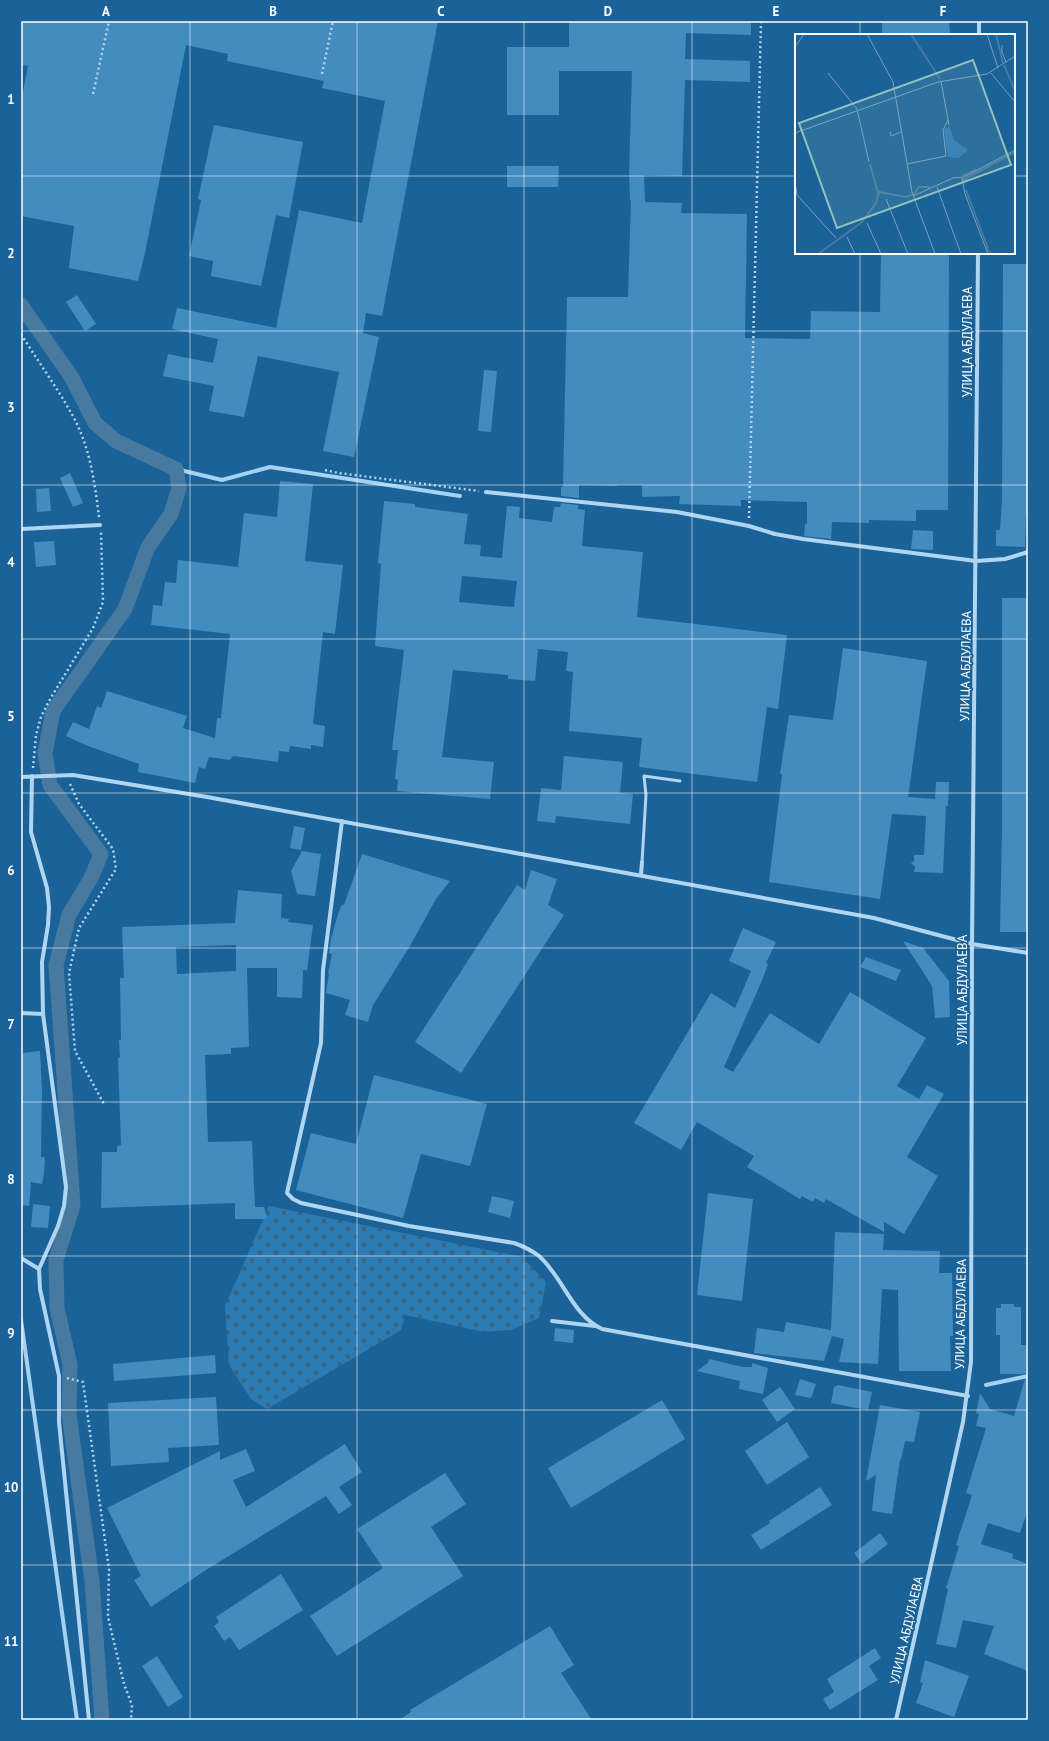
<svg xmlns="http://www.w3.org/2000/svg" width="1049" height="1741" viewBox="0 0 1049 1741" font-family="'PT Sans',sans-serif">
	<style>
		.cemetery { fill: url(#cemetery-stones) }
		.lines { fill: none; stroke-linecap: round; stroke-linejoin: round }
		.stream { stroke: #a3d2f2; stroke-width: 4 }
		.canal { stroke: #487a9f; stroke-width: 15 }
		.building { fill: #448bbf; fill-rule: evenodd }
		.path { stroke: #afd5f0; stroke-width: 2.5; stroke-dasharray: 2 3; stroke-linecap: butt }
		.lane { stroke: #afd5f0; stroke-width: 3 }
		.street { stroke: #afd5f0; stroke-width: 4 }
		.grid { fill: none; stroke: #fff; stroke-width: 1; stroke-opacity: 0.55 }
		.labels { text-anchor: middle; stroke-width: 3.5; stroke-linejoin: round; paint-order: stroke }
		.street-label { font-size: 13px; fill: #fff; stroke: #1b6298 }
		.inset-river { fill: none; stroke: #487a9f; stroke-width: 2 }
		.inset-road { fill: none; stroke: #76a1c1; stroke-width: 1 }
		.view { fill: #93c1be; fill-opacity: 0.15; stroke: #93c1be; stroke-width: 2 }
		.inset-edge { fill: none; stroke: #fff; stroke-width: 2 }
		.neatline { fill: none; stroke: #fff; stroke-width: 1.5 }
		.grid-label { font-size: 13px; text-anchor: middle; font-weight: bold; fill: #fff }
	</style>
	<defs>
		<pattern id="cemetery-stones" width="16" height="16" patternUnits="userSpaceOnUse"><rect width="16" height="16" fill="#2b7bb4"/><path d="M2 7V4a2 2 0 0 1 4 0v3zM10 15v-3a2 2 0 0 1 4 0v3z" fill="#3c6480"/></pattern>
	</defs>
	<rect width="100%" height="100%" fill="#1b6298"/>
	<polygon class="cemetery" points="269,1206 522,1257 546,1282 539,1318 511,1330 484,1332 405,1315 401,1330 267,1409 251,1399 229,1365 225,1306"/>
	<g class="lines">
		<g class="stream">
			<polyline points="176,469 222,480 270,467 460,496"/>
			<polyline points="21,1320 77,1720"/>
			<polyline points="986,1385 1028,1376"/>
		</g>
		<polyline class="canal" points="21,305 72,378 95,423 116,441 176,469 179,488 171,514 148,547 125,609 53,711 45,753 50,785 101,854 91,878 69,915 56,965 73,1205 56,1260 57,1308 70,1365 69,1414 92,1581 102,1720"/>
	</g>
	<g class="building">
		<polygon points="21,21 438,21 382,316 366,313 363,333 379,337 354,457 323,451 339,372 258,356 244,417 209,411 214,386 163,376 168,354 213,363 218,339 172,329 177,308 276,328 299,210 362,223 385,101 322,88 324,81 227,61 228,54 186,45 145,253 138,281 69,268 74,226 21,216 21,102 28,66 21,65"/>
		<polygon points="569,21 751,21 751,35 686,33 685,59 750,61 750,82 685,80 682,176 644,175 645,202 682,203 681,213 747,214 745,338 810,339 811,311 880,312 881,253 949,253 948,510 916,510 916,521 869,520 869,523 832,522 831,539 804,536 805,524 807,524 807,502 741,500 741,506 679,504 680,496 642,497 642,485 617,485 617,486 579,485 579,498 561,496 561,487 563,487 567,297 628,297 631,200 630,200 629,174 632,71 559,71 559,115 507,115 507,47 569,47"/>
		<polygon points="882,21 949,21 950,35 882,35"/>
		<polygon points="214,125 303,142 289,218 276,215 261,286 211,276 213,261 189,256 201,200 198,199"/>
		<polygon points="507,166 559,166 558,187 507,187"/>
		<polygon points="1003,264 1028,264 1028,513 1026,513 1025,547 996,546 996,530 1000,530 1002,500"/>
		<polygon points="77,295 96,324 85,331 66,302"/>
		<polygon points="484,370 497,371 491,432 478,431"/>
		<polygon points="70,473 83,503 73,507 60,478"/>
		<polygon points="280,481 313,484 305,561 343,565 335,634 323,632 313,724 325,726 323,747 311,745 311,749 290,746 289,752 279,751 278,762 233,756 230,760 209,757 205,769 199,767 195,783 138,772 139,764 88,746 66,736 73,722 89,729 97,706 101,708 107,691 187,716 183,728 215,738 217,718 221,718 230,634 151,625 153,605 162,606 165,582 176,583 178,560 238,567 244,513 277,517"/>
		<polygon points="49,488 51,511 37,512 36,489"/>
		<path d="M384 501 415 504V507L468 514 464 544 481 545 480 556 502 558 507 506 520 507 519 518 552 522 554 507H560L561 503 578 505V509L585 510 582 546 643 552 637 617 787 635 778 709 767 707 757 782 639 767 642 738 569 731 573 672 566 671 568 652 538 649 535 681 508 679V675L453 670 442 757 494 762 490 799 397 791 398 780 395 779 398 750H392L404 650 375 646 381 564 378 563ZM462 576 517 581 514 607 459 602Z"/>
		<polygon points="913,530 933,531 933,550 911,549"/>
		<polygon points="54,541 56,565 36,567 34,542"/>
		<polygon points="1002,598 1027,598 1028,932 1000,932 1002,830"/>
		<polygon points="843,648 927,661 908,797 935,799 936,782 949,782 948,806 946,806 943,873 914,872 915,867 911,863 914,861 914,855 924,855 926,816 892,814 880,899 769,882 782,774 780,774 789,715 833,720"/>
		<polygon points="564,756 623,762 620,793 633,794 630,824 556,816 555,823 537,821 541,788 561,790"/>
		<polygon points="294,826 305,828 301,850 290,848"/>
		<polygon points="302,851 321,854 315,896 297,894 291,871"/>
		<polygon points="362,854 450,881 436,899 410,946 373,1005 368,1022 345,1015 350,1000 326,993 329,973 328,973 332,954 329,953 331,939 338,914 342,904 344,905"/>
		<polygon points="531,870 557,879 548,905 564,915 461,1073 415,1042 517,885 525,890"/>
		<path d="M238 890 282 894 281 918 289 919 288 922 313 925 307 970H303L302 998 277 997V968H247L249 1047 231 1048V1054L205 1055 208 1142 252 1141 255 1207H264L267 1219H235V1203H234L101 1208 102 1152H117V1146L121 1145 118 1058 120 1057 119 1040H121L120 978H124L122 927 235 923ZM236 945V971L177 974 176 947Z"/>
		<polygon points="743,928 776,942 766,963 768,964 763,978 724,1067 733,1072 770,1013 819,1044 850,992 926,1038 897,1086 919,1099 927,1085 944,1094 907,1157 938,1176 904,1234 884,1222 884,1232 826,1199 824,1203 815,1198 813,1202 802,1196 800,1199 747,1167 754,1156 697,1122 681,1150 634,1123 711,993 735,1008 751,971 729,961"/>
		<polygon points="903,941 923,948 949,981 950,1017 935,1018 932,986"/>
		<polygon points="866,957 901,970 896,981 860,967"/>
		<polygon points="40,1051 42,1090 41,1157 45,1157 44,1174 42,1184 31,1182 29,1206 21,1205 22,1053"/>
		<polygon points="374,1075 487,1104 470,1166 421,1154 403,1218 296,1190 311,1133 356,1144"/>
		<polygon points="708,1193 753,1199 742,1301 697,1295"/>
		<polygon points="492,1196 514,1201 510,1218 488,1212"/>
		<polygon points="33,1204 50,1206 48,1228 31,1227"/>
		<polygon points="835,1232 884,1234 883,1250 940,1251 939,1273 952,1273 953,1336 950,1336 951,1371 899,1371 898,1290 882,1289 878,1364 839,1362 844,1339 832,1336 824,1361 754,1353 757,1328 784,1332 786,1322 831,1330"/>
		<polygon points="1001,1304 1014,1304 1014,1307 1021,1307 1021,1345 1026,1345 1026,1373 1023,1374 1000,1374 1000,1335 996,1335 996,1308 1001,1308"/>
		<polygon points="555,1328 574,1330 573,1343 554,1341"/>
		<polygon points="215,1355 216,1373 114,1381 113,1364"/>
		<polygon points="709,1359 743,1367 752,1367 752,1363 768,1368 763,1394 739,1389 740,1381 697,1371 708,1363"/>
		<polygon points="800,1379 816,1384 811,1398 795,1395"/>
		<polygon points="1025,1379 1028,1379 1028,1509 1020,1533 988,1523 981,1544 1013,1554 1012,1558 1028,1564 1028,1671 984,1654 994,1626 963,1620 956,1648 936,1644 948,1589 946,1588 959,1546 956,1545 972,1495 966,1493 986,1428 976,1426 979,1414 976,1413 980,1393 990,1409 1014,1416"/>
		<polygon points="838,1385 872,1392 868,1410 831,1403 834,1387"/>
		<polygon points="780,1387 795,1409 777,1422 762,1400"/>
		<polygon points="216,1397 219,1445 168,1448 169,1462 111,1466 108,1403"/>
		<polygon points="662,1400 685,1439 571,1508 548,1468"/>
		<polygon points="880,1405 920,1412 914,1442 905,1441 901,1460 900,1460 892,1514 872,1511 876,1475 866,1481"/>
		<polygon points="787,1422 809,1457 767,1485 745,1451"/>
		<polygon points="345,1444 362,1472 339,1487 352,1505 339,1514 326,1496 206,1570 151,1607 134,1580 141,1576 107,1508 220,1451 220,1460 246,1449 255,1471 233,1480 246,1507"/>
		<polygon points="445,1473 466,1504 431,1527 463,1576 337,1656 310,1616 383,1568 357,1529"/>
		<polygon points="820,1487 832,1505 761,1550 751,1535 770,1523 769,1521"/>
		<polygon points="880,1533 888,1544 862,1564 854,1553"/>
		<polygon points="281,1574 303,1610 239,1650 230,1637 224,1641 214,1626 219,1622 216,1617"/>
		<polygon points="550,1626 574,1665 561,1673 592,1720 399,1720 411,1712 410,1710"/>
		<polygon points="875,1648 881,1658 869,1666 878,1680 830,1710 823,1699 834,1692 827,1679"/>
		<polygon points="157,1656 183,1697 168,1707 142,1666"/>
		<polygon points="925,1660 969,1676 954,1717 916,1703 923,1683 920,1682"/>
	</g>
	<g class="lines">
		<g class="path">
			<polyline points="322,74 333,21"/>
			<polyline points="93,94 109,21"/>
			<path d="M21 334C39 363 59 390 75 420 90 449 95 484 99 517"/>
			<polyline points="325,470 338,473 479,491"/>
			<polyline points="749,518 761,21"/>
			<polyline points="33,768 36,735 41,717 49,701 93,628 103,602 101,532"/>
			<polyline points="70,784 79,804 113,849 116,869 79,928 69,973 75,1051 104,1104"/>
			<polyline points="67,1378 83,1382 109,1569 108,1617 124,1684 132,1705 131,1720"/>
		</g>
		<polyline class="lane" points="642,862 646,795 644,776 680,781"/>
		<g class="street">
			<polyline points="979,35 979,21"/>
			<polyline points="486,492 677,512 749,526 775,534 803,539 976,561 1005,559 1028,552"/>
			<polyline points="21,529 100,525"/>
			<polyline points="32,776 31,832 47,888 49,907 48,925 42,962 43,1014 66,1187 64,1206 58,1226 39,1269 40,1289 59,1376 59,1422 89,1720"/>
			<polyline points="21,777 73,775 207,797 874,918 972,944 1028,953"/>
			<path d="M342 821 323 970 321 1043 287 1193 293 1199 301 1203 409 1226 514 1243C523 1246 531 1250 539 1256 563 1277 572 1315 602 1329L968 1396"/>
			<polyline points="641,874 642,862"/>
			<polyline points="21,1013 43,1014"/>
			<polyline points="21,1258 39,1269"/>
			<polyline points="552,1321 595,1326"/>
			<polyline points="896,1720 963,1422 971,1362 972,944 978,253"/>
		</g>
	</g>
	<path class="grid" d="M190 21V1720M357 21V1720M524 21V1720M692 21V1720M860 21V35M21 176H796M1014 176H1028M860 253V1720M21 331H1028M21 485H1028M21 639H1028M21 793H1028M21 948H1028M21 1102H1028M21 1256H1028M21 1410H1028M21 1565H1028"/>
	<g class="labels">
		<g class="street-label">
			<text transform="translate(967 342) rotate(-90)" y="5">УЛИЦА АБДУЛАЕВА</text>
			<text transform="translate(965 666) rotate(-89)" y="5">УЛИЦА АБДУЛАЕВА</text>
			<text transform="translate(962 990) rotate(-90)" y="5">УЛИЦА АБДУЛАЕВА</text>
			<text transform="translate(960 1314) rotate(-89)" y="5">УЛИЦА АБДУЛАЕВА</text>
			<text transform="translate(906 1630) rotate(-77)" y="5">УЛИЦА АБДУЛАЕВА</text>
		</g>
	</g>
	<g transform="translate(795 34)">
		<rect width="220" height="220" fill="#1b6298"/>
		<path d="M154 92 159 106 173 116 164 124 153 123 149 96Z" fill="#2b7bb4"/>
		<path class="inset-river" d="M116 0 145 45M201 0 208 29M209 31 220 57M75 130 83 159M167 142 181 136M168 146 220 118M171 156 195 220M23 220 67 188 81 169 84 158 111 163 119 160 124 153H135"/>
		<path class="inset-road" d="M72 0 98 48 117 158 140 220M192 0 203 34M207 11V18L211 28M0 13 9 0M33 39 62 75 74 128M196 39 220 68M146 47 154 91M95 98 96 102 106 98M0 99 143 48 192 40 220 22M112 130 151 122 148 96 153 86M167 144 170 160 193 220M0 149 2 161 41 204M142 153 166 220M118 162 158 144 169 143 220 116M91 165 113 220M72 189 86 220M52 203 60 220"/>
		<path class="view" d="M178 26 216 131 42 194 4 89Z"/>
		<rect width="220" height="220" class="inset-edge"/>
	</g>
	<rect width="1049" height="1741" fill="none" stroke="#1b6298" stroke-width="44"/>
	<rect x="22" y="22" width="1005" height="1697" class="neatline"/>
	<g class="grid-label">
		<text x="106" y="16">A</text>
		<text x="273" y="16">B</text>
		<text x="441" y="16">C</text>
		<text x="608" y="16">D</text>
		<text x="776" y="16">E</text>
		<text x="943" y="16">F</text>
		<text x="11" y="104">1</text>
		<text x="11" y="258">2</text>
		<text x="11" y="412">3</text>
		<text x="11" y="567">4</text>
		<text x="11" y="721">5</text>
		<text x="11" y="875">6</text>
		<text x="11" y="1029">7</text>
		<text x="11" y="1184">8</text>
		<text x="11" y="1338">9</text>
		<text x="11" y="1492">10</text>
		<text x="11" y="1646">11</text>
	</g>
</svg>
